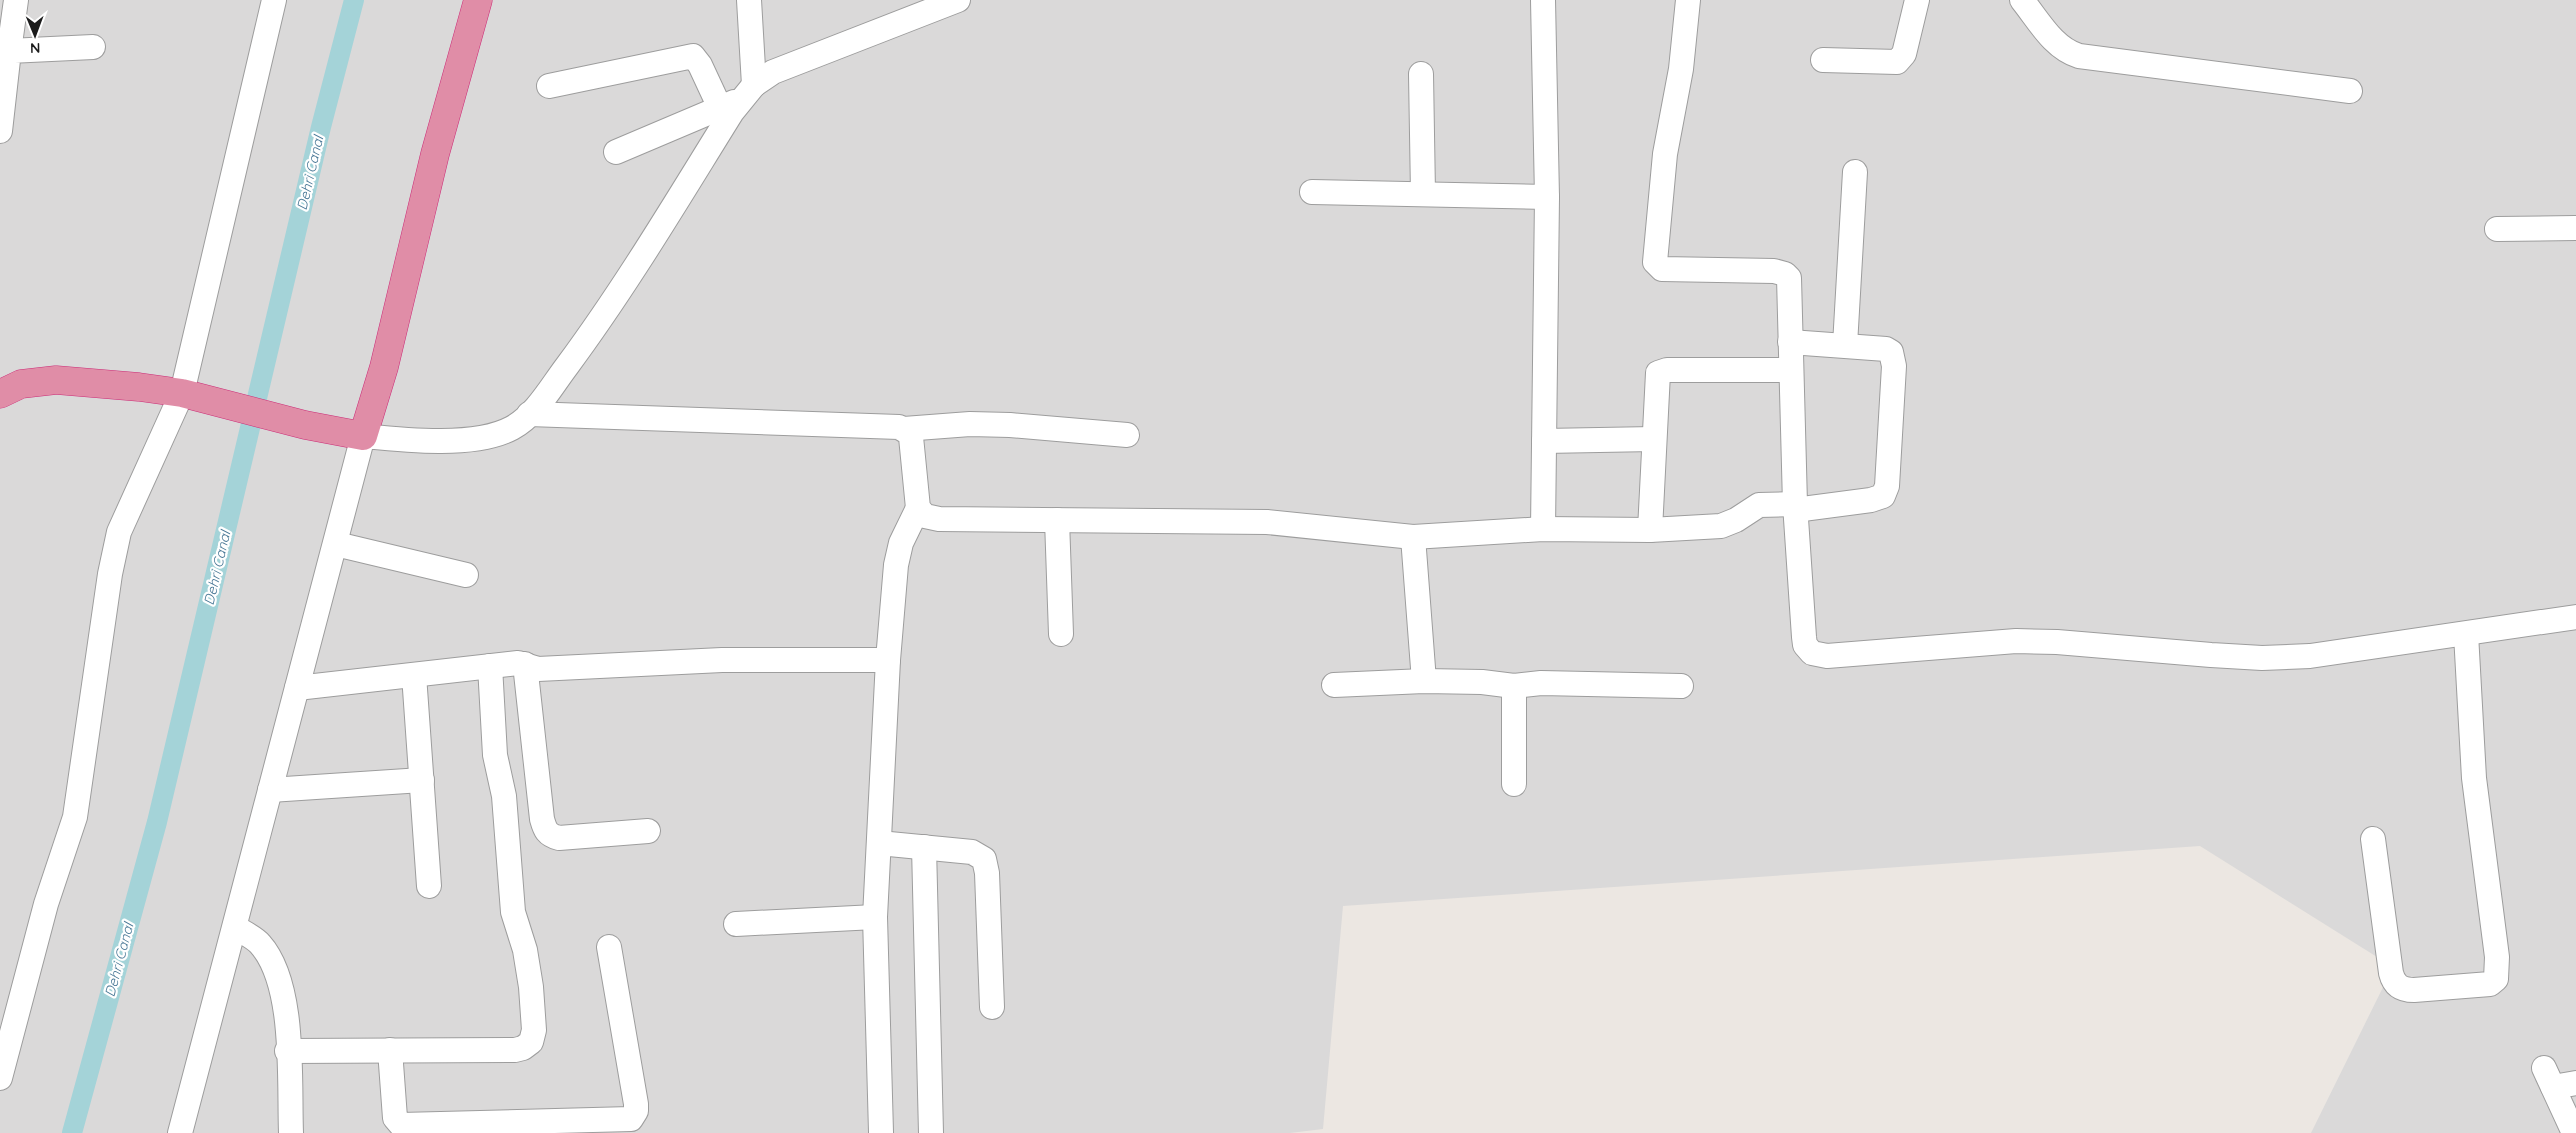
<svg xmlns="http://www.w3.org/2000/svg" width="2576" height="1133" viewBox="0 0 2576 1133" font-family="Quicksand,sans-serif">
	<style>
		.residential { fill: #dad9d9 }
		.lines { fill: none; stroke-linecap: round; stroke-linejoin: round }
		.canal { stroke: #a4d3d8; stroke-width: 20 }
		.minor-casing { stroke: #9d9d9d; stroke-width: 26 }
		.highway-casing { stroke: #cb2e78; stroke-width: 29 }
		.minor { stroke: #fff; stroke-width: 24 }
		.highway { stroke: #e08da7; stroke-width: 28 }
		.labels { text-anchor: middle; stroke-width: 4.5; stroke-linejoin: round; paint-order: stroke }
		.water-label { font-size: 14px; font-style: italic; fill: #497896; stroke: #fff }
	</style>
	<rect width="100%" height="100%" fill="#ece7e2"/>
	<polygon class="residential" points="0,0 2576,0 2576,1133 2311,1133 2393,967 2200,846 1343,906 1323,1129 1290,1133 0,1133"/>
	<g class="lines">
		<polyline class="canal" points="72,1133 157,822 321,127 354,0"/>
		<g class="minor-casing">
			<g id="minor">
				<polyline points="749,0 754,85"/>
				<polyline points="1543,0 1547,197 1543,529"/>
				<polyline points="1688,0 1681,69 1665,154 1655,262 1662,269 1774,271 1785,274 1789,278 1795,504 1804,637 1805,645 1812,653 1827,656 2016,641 2057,642 2211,655 2262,658 2310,656 2576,617"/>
				<path d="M2022 0C2039 21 2053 48 2079 56L2350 91"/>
				<polyline points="9,51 16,0"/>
				<polyline points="1823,60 1897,62 1904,54 1917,0"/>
				<polyline points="1421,74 1423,194"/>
				<polyline points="549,86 693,56 700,65 720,108"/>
				<polyline points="0,131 9,51 93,47"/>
				<polyline points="616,152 734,102"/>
				<polyline points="1312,192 1547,197"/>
				<polyline points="2497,229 2576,228"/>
				<polyline points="1790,342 1886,349 1891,352 1894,366 1887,486 1883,496 1871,500 1795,510"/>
				<polyline points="1845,345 1855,172"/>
				<polyline points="529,414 899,427 909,433 911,437 918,508 925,516 939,519 1267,522 1413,537 1543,529 1650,530 1721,526 1736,520 1759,505 1795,504"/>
				<polyline points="904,429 970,424 1010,425 1127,435"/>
				<polyline points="1544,441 1654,439"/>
				<polyline points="1057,520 1061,634"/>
				<polyline points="1650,530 1658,373 1667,370 1791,370"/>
				<polyline points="1413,537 1424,681"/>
				<polyline points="336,544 466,575"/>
				<path d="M525 664 542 819C545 830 547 835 559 838L648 831"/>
				<polyline points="414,675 429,886"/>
				<polyline points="1334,685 1424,681 1482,682 1514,686 1541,683 1681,686"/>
				<polyline points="297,688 518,663 538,669 722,660 888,660"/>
				<polyline points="1514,784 1514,686"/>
				<polyline points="270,790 422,780"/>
				<path d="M2373 839 2391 973C2394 985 2401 990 2414 990L2490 984 2496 979 2497 957 2474 778 2466 634"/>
				<polyline points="879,843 972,852 984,859 987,873 992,1007"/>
				<polyline points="924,847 931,1133"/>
				<polyline points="736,924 875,917"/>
				<path d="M235 927C242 932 254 937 260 944 296 984 289 1080 291 1133"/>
				<polyline points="390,1050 395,1118 401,1125 631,1119 636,1111 636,1104 609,947"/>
				<polyline points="287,1051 515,1050 523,1048 531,1042 534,1030 531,987 525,950 513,912 504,796 495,755 490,666"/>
				<polyline points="2544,1068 2574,1133"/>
				<polyline points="0,1078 46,904 75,817 110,574 119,532 182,393 274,0"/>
				<polyline points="2553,1087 2576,1083"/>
				<polyline points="881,1132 875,917 888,660 896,565 901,543 918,508"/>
				<path d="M180 1133 363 436C403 440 475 448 512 428 536 415 551 387 567 366 627 285 679 197 732 112L754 85 773 72 958 0"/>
			</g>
		</g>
		<g class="highway-casing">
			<polyline id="highway" points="0,394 21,384 56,380 139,387 182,393 305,425 363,436 384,367 435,154 478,0"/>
		</g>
		<use href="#minor" class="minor"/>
		<use href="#highway" class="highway"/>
	</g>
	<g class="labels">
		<g class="water-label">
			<text transform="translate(310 173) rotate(-77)" y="5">Dehri Canal</text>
			<text transform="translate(217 568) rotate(-77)" y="5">Dehri Canal</text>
			<text transform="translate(119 960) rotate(-75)" y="5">Dehri Canal</text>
		</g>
	</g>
	<g transform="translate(35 35) rotate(179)" stroke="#ffffff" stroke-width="4" paint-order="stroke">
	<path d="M0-4L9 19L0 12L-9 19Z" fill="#1c1c1c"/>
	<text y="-8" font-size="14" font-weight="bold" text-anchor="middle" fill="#1c1c1c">N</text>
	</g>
</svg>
